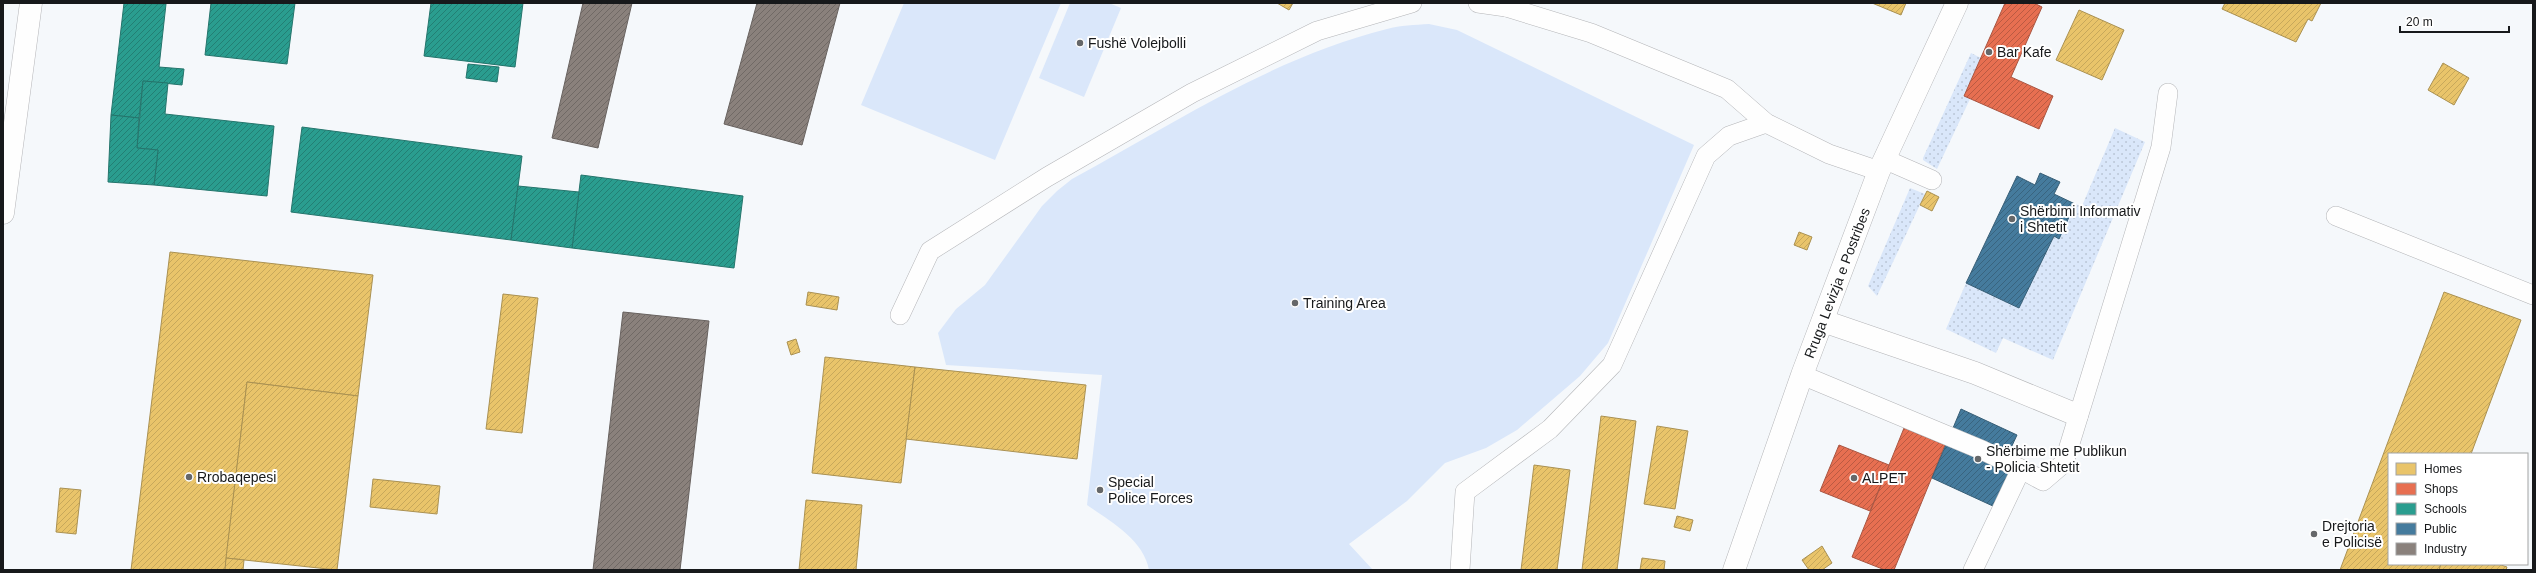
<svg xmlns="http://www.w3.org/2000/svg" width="2536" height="573" viewBox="0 0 2536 573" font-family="Arial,sans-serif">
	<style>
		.green { fill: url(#green-dots) }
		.pitch { fill: #dae7fa }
		.homes { fill: url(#homes-hatch); stroke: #aa9152 }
		.shops { fill: url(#shops-hatch); stroke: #a95541 }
		.schools { fill: url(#schools-hatch); stroke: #24756c }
		.public { fill: url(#public-hatch); stroke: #375e76 }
		.industry { fill: url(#industry-hatch); stroke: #68625f }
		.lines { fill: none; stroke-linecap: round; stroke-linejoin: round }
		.service-casing { stroke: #b4b5b8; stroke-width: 20 }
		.pedestrian-casing { stroke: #b4b5b8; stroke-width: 23 }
		.tertiary-casing { stroke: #b4b5b8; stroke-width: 23 }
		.secondary-casing { stroke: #b4b5b8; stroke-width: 23 }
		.service { stroke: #fefefe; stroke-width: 19 }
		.pedestrian { stroke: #fefefe; stroke-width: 22 }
		.tertiary { stroke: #fefefe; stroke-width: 22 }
		.secondary { stroke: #fefefe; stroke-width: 22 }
		.poi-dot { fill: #656769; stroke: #fff; stroke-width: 1.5 }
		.labels { text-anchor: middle; stroke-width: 4; stroke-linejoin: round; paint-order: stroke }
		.poi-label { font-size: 14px; fill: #17191b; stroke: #fff; text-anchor: start }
		.street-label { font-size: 14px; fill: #17191b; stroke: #fff }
	</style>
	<defs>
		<pattern id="green-dots" width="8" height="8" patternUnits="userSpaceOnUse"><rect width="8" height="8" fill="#dae7fa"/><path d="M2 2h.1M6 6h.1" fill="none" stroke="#bac6d6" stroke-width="1.8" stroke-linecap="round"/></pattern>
		<pattern id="homes-hatch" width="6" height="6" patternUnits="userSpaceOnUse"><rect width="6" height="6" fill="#e9c46a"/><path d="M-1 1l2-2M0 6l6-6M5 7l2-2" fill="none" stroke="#c7a85b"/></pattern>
		<pattern id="shops-hatch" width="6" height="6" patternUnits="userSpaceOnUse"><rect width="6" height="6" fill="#e76f51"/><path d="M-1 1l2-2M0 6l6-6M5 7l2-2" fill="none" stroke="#ba5a42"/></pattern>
		<pattern id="schools-hatch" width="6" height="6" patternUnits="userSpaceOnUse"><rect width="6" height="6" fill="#2a9d8f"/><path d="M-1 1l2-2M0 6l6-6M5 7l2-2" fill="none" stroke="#237f74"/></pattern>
		<pattern id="public-hatch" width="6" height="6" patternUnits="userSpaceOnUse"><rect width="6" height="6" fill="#457b9d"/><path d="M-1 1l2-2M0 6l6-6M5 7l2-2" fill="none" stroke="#39647f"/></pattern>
		<pattern id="industry-hatch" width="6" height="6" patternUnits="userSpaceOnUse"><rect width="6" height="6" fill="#8a817c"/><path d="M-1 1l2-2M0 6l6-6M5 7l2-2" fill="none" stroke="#706965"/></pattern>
	</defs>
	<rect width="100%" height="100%" fill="#f5f8fb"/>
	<g class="green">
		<polygon points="1971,53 1981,58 1964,96 1970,99 1937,169 1923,160 1923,158"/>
		<polygon points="2115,128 2145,142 2053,360 2003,338 1996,353 1946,329 1966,283 2019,308 2054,236 2059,239 2075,204 2082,206"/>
		<polygon points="1910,188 1925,194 1877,296 1868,286"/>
	</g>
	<g class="pitch">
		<polygon points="904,3 1061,3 995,160 861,105"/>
		<polygon points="1070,3 1109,3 1121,8 1084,97 1039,78"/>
		<path d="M1429 24 1457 30 1694 145 1608 343 1580 376 1517 430 1486 448 1445 463 1407 501 1349 544 1373 570H1149C1144 540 1110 521 1087 505L1102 375 946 365 938 333 956 309 985 285 1042 206 1057 191 1072 179C1173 124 1274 57 1387 29 1400 25 1415 25 1429 24Z"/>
	</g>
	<g class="homes">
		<polygon points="1277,3 1293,3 1289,10"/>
		<polygon points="1872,3 1906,3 1901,15"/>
		<polygon points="2225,3 2321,3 2312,21 2308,19 2296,42 2222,9"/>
		<polygon points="2079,10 2124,30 2102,80 2056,60"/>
		<polygon points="2443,63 2469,78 2454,105 2428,90"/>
		<polygon points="1927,191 1939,197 1932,211 1920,205"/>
		<polygon points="1799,232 1812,237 1807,250 1794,245"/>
		<polygon points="170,252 373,275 358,396 247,382 225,570 131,570"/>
		<polygon points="808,292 839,297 837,310 806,305"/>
		<polygon points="2444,292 2521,320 2471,454 2389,454 2389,564 2441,564 2439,570 2340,570"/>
		<polygon points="503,294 538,298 522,433 486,429"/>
		<polygon points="796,339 800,352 791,355 787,342"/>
		<polygon points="825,357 915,367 901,483 812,473"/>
		<polygon points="915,367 1086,385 1077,459 906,439"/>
		<polygon points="247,382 358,396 337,570 226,558"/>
		<polygon points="1601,416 1636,421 1617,570 1582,570"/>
		<polygon points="1657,426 1688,431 1675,509 1644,504"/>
		<polygon points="1534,465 1570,470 1557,570 1521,570"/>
		<polygon points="373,479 440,486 437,514 370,507"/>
		<polygon points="60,488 81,490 76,534 56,532"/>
		<polygon points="806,500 862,505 856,570 799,570"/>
		<polygon points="1677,516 1693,520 1690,531 1674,527"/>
		<polygon points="1822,546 1832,563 1822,570 1809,570 1802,560"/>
		<polygon points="226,558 244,560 243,570 225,570"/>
		<polygon points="1642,558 1665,561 1664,570 1640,570"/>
		<polygon points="2441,564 2498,564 2507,567 2506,570 2439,570"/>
	</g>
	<g class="shops">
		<polygon points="2005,3 2034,3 2042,7 2011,77 2053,96 2039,129 1964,96"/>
		<polygon points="1904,428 1945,445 1894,570 1885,570 1852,557"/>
		<polygon points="1839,445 1889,465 1870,511 1820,491"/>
	</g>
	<g class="schools">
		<polygon points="124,3 166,4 159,67 184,69 182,85 143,81 139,118 111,115"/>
		<polygon points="211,3 295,3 287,64 205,55"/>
		<polygon points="431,3 523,3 515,67 424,56"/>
		<polygon points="468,64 499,67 497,82 466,78"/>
		<polygon points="143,81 168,83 165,114 274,126 267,196 154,185 158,150 137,148"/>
		<polygon points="111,115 139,118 137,148 158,150 154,185 108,182"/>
		<polygon points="302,127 522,156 511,240 291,212"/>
		<polygon points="581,175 743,196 734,268 572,248"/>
		<polygon points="518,186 579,192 572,248 511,240"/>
	</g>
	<g class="public">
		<polygon points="2040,173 2060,182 2054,194 2075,204 2059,239 2054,236 2019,308 1966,283 2017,176 2035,185"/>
		<polygon points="1961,409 2017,435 2010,450 2019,454 1995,507 1932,478"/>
	</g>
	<g class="industry">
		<polygon points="583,3 632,3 598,148 552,138"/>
		<polygon points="757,3 840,3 802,145 724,124"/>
		<polygon points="623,312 709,321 680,570 593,570"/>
	</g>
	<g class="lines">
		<g class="service-casing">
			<g id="service">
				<polyline points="1478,3 1506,7"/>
				<polyline points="1504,3 1506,7 1591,33 1727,89 1766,123 1829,154 1879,171"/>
				<polyline points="1884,159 1932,180"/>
				<polyline points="2336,216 2533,295"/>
				<polyline points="900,315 930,251 1047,177 1192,93 1317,31 1412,3"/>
				<polyline points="1802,375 1982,450 2021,469 1973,570"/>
				<polyline points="2021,469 2043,481 2064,463 2161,147 2168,93"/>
				<polyline points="1460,570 1465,492 1550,429 1612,365 1706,156 1729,136 1766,123"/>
			</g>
		</g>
		<g class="pedestrian-casing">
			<polyline id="pedestrian" points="1823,321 1975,373 2077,415"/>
		</g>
		<g class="tertiary-casing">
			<polyline id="tertiary" points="1734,570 1802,375 1879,171 1957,3"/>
		</g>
		<g class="secondary-casing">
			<polyline id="secondary" points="3,213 31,3"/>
		</g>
		<use href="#service" class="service"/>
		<use href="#pedestrian" class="pedestrian"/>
		<use href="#tertiary" class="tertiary"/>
		<use href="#secondary" class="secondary"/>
	</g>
	<g class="poi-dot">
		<circle cx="1080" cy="43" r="4"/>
		<circle cx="1989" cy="52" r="4"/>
		<circle cx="2012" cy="219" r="4"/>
		<circle cx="1295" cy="303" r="4"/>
		<circle cx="1978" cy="459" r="4"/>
		<circle cx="189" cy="477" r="4"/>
		<circle cx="1854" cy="478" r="4"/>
		<circle cx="1100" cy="490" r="4"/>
		<circle cx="2314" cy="534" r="4"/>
	</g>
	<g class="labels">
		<g class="poi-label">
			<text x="1088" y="48">Fushë Volejbolli</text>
			<text x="1997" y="57">Bar Kafe</text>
			<text x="2020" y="216">Shërbimi Informativ<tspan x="2020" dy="16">i Shtetit</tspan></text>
			<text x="1303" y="308">Training Area</text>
			<text x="1986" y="456">Shërbime me Publikun<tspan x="1986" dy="16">- Policia Shtetit</tspan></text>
			<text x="197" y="482">Rrobaqepesi</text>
			<text x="1862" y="483">ALPET</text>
			<text x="1108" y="487">Special<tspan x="1108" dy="16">Police Forces</tspan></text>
			<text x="2322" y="531">Drejtoria<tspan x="2322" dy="16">e Policisë</tspan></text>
		</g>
		<g class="street-label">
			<text transform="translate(1837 283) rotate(-69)" y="5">Rruga Levizja e Postribes</text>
		</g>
	</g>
	<rect width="2536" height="573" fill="none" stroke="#17191b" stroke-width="8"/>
	<rect x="2388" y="453" width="140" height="112" fill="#ffffff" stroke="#a2a3a4"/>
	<rect x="2396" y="463" width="20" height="12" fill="#e9c46a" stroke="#a2a3a4"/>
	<text x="2424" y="473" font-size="12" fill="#17191b">Homes</text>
	<rect x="2396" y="483" width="20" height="12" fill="#e76f51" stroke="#a2a3a4"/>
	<text x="2424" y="493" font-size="12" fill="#17191b">Shops</text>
	<rect x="2396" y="503" width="20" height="12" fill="#2a9d8f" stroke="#a2a3a4"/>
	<text x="2424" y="513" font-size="12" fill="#17191b">Schools</text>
	<rect x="2396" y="523" width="20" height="12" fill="#457b9d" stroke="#a2a3a4"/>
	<text x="2424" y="533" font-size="12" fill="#17191b">Public</text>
	<rect x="2396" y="543" width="20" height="12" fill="#8a817c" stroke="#a2a3a4"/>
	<text x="2424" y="553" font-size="12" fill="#17191b">Industry</text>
	<path d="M2400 26v6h109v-6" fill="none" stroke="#17191b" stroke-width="2"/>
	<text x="2406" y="26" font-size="12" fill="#17191b" stroke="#ffffff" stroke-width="3" paint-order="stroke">20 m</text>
</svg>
